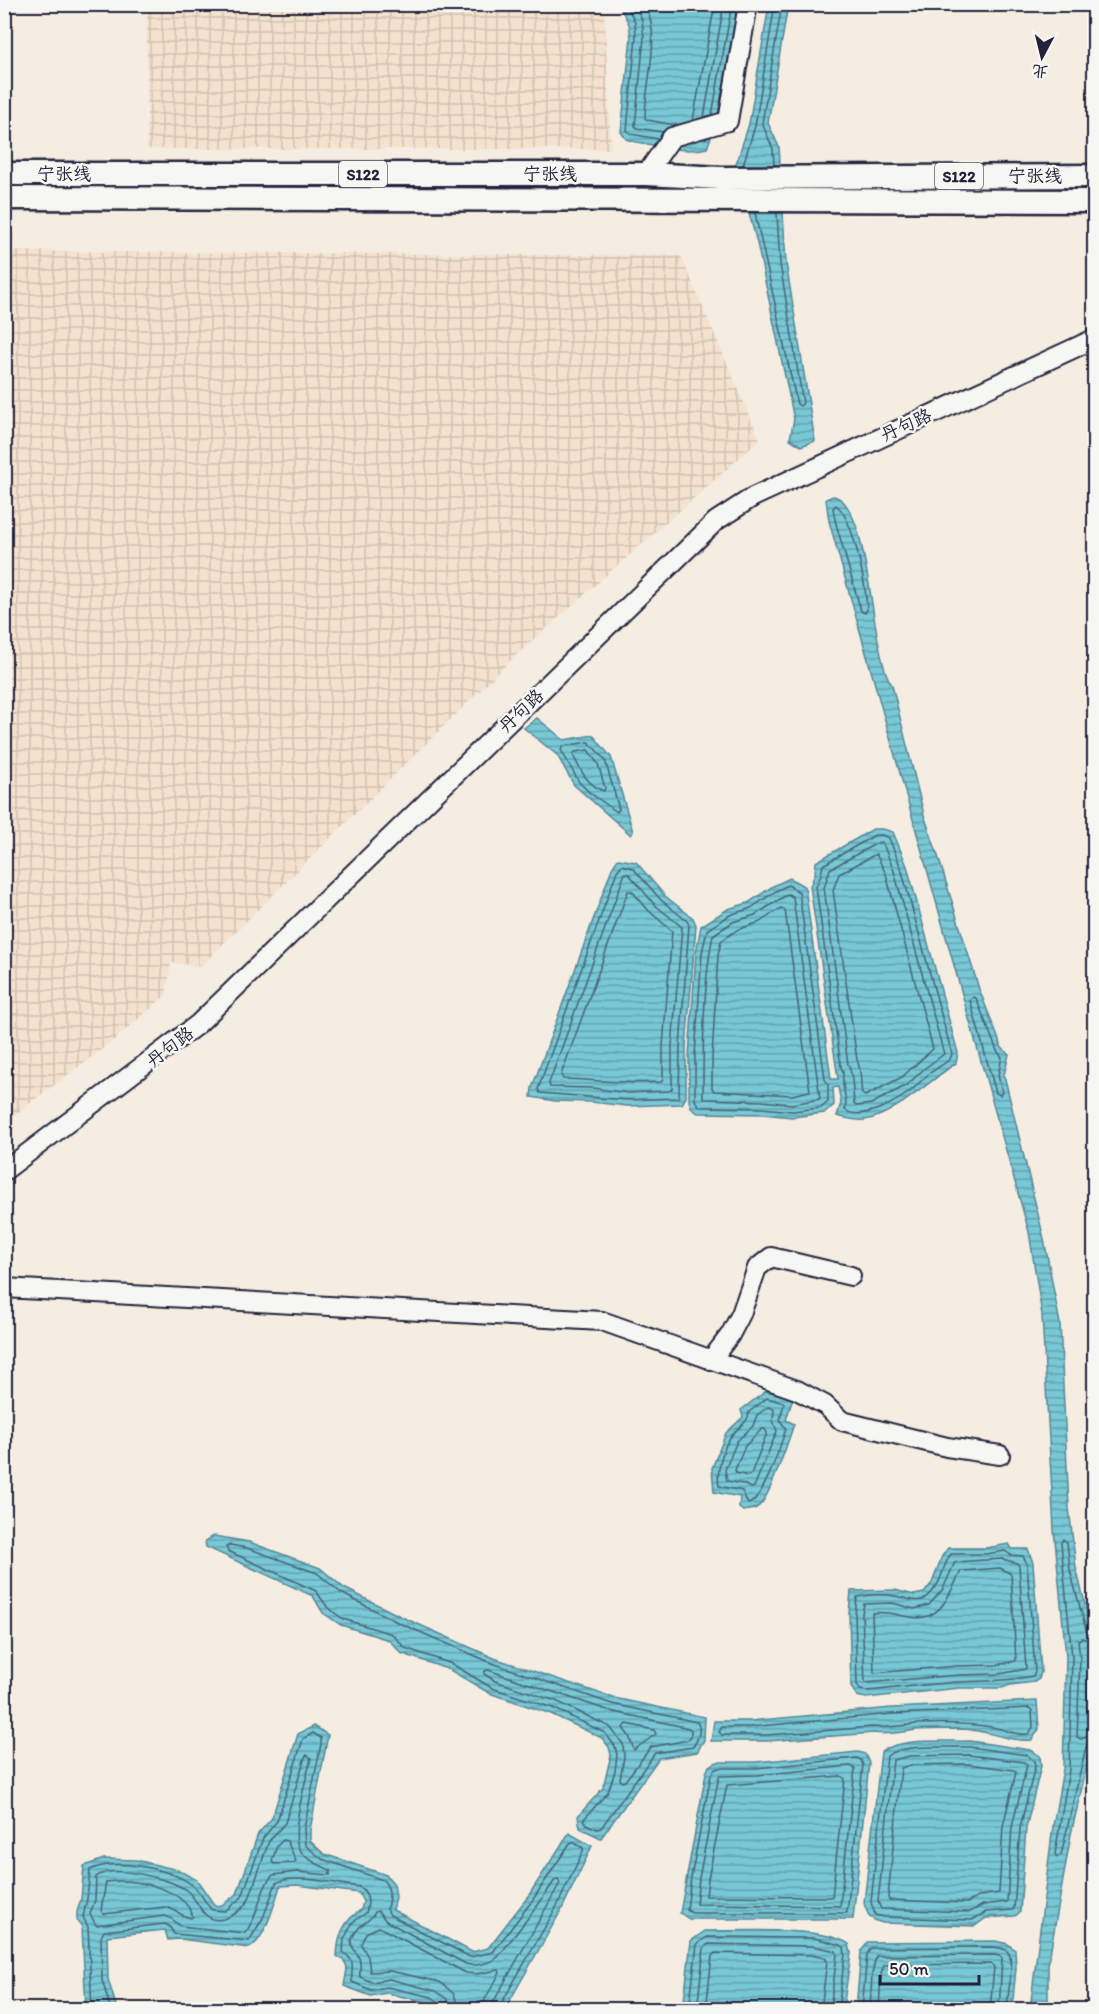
<svg xmlns="http://www.w3.org/2000/svg" width="1099" height="2014" viewBox="0 0 1099 2014" font-family="Itim,'LXGW WenKai TC',sans-serif">
	<style>
		.industrial { fill: url(#industrial-grid) }
		.water { fill: url(#water-rules); stroke: #568697; stroke-width: 1.5 }
		.lines { fill: none; stroke-linecap: round; stroke-linejoin: round }
		.shore { stroke: #456479; stroke-width: 1.5 }
		.minor-casing { stroke: #22223b; stroke-width: 22 }
		.major-casing { stroke: #22223b; stroke-width: 27 }
		.minor { stroke: #f6f6f2; stroke-width: 18 }
		.major { stroke: #f6f6f2; stroke-width: 22 }
		.labels { text-anchor: middle; stroke-width: 5; stroke-linejoin: round; paint-order: stroke }
		.shield { fill: #f6f6f2; stroke: #626272; stroke-width: 1.5 }
		.shield-label { font-size: 16px; font-weight: bold; fill: #22223b }
		.street-label { font-size: 18px; fill: #22223b; stroke: #f6f6f2 }
	</style>
	<defs>
		<pattern id="industrial-grid" width="8" height="8" patternUnits="userSpaceOnUse" patternTransform="scale(1.5)"><rect width="8" height="8" fill="#f4e2ce"/><path d="M0 4h8M4 0v8" fill="none" stroke="#d1c2b2"/></pattern>
		<pattern id="water-rules" width="6" height="5" patternUnits="userSpaceOnUse" patternTransform="scale(1.5)"><rect width="6" height="5" fill="#79c8d5"/><path d="M0 2.5h6" fill="none" stroke="#63a2ae"/></pattern>
	</defs>
	<rect width="100%" height="100%" fill="#f5ede2"/>
	<filter id="ink" filterUnits="userSpaceOnUse"><feTurbulence type="fractalNoise" baseFrequency=".0167" numOctaves="2"/><feDisplacementMap in="SourceGraphic" scale="12" xChannelSelector="R" yChannelSelector="G"/><feConvolveMatrix kernelMatrix="1 2 1 2 8 2 1 2 1" color-interpolation-filters="sRGB"/></filter>
	<g filter="url(#ink)">
		<g class="industrial">
			<polygon points="147,5 604,5 611,149 147,149"/>
			<polygon points="5,251 681,256 760,440 515,656 201,966 171,963 166,995 113,1041 5,1122"/>
		</g>
		<g class="water">
			<path d="M619 5H738L717 120 707 148C684 154 655 145 632 141L626 139 621 132 631 37 629 24Z"/>
			<polygon points="769,5 788,5 768,123 779,147 786,263 815,441 801,446 790,439 794,419 757,243 736,164 749,124"/>
			<path d="M833 496C872 502 869 654 892 685L924 815 937 853 979 989 1002 1048 1009 1054 1004 1075 1044 1239 1060 1324 1069 1508 1076 1568 1094 1639V1736L1071 1834 1048 1965V2009H1030L1053 1826 1063 1769 1066 1657 1054 1529 1042 1315 1029 1232 829 521 826 499Z"/>
			<polygon points="537,718 564,740 593,735 611,757 633,832 631,835 574,785 557,755 524,728"/>
			<path d="M873 829H883L893 832 907 866 958 1053 956 1063C933 1078 892 1117 865 1120 855 1121 846 1118 837 1116L841 1103 838 1087 833 1088 834 1105 825 1113 792 1117 762 1114 698 1113 692 1109 689 1101V1056L696 952 701 926 728 909 748 903 773 886 790 878 805 887 831 1079H838L810 886 815 874 816 862Z"/>
			<polygon points="618,859 636,862 665,896 693,918 696,925 686,1047 686,1097 682,1104 627,1106 591,1102 555,1101 531,1097 532,1088 612,868"/>
			<path d="M766 1391 793 1398 786 1420 794 1424C787 1444 773 1489 761 1504 756 1510 749 1510 743 1511L739 1508 740 1497 714 1492 712 1468 726 1433 743 1417 741 1410Z"/>
			<polygon points="214,1536 249,1542 320,1568 344,1588 402,1617 494,1658 614,1698 705,1717 704,1740 697,1752 659,1758 601,1838 580,1828 578,1816 603,1788 611,1755 609,1747 602,1738 551,1714 489,1693 450,1670 401,1653 389,1640 341,1625 323,1613 313,1596 206,1547 205,1541"/>
			<polygon points="1009,1544 1012,1549 1028,1549 1033,1563 1041,1672 1039,1679 1034,1682 1010,1685 1002,1688 959,1688 866,1698 857,1696 851,1687 849,1613 851,1591 895,1590 914,1595 924,1593 932,1583 942,1556 948,1548 986,1548"/>
			<path d="M1037 1701 1039 1729 1032 1740C1008 1742 987 1730 963 1729 948 1729 931 1729 916 1730 902 1732 889 1735 874 1733L767 1741H711L714 1721H750L892 1708Z"/>
			<path d="M314 1726 328 1735 310 1830V1841L324 1854 386 1875 394 1884 396 1897 393 1910 472 1952 488 1948 527 1898 569 1833 592 1846 562 1909 505 2009H439L431 2003 386 1993 371 1996 344 1986C346 1971 352 1964 337 1956 338 1936 343 1921 361 1910L363 1902 359 1893 297 1885 280 1886C275 1902 265 1941 249 1948L180 1939 168 1940 165 1930 107 1936 108 1979 117 2009H86L82 1927 77 1920V1912L81 1899 84 1866 104 1859 136 1860 178 1870 197 1880 215 1906 222 1905 237 1894 258 1834 272 1818 298 1734Z"/>
			<path d="M970 1741 1030 1750 1040 1756 1041 1766 1026 1828 1020 1912 1015 1916 986 1918 975 1926 883 1923C870 1920 868 1916 864 1903L881 1752C902 1737 944 1742 970 1741Z"/>
			<polygon points="858,1752 865,1754 869,1763 853,1919 689,1919 680,1913 706,1773 709,1766 717,1762 756,1762"/>
			<path d="M705 1931C738 1931 824 1926 849 1944L851 1953 843 2009H683L691 1941Z"/>
			<polygon points="995,1941 1008,1944 1015,1950 1016,1968 1012,2009 856,2009 861,1952 867,1942"/>
		</g>
		<g class="lines">
			<g class="shore">
				<polyline points="626,4 635,22 636,37 627,130 631,134 658,139"/>
				<polyline points="635,4 642,20 644,37 635,126 637,128 663,132"/>
				<path d="M645 4C662 39 645 81 645 118L647 120 675 125"/>
				<polyline points="712,115 732,4"/>
				<polyline points="704,117 724,4"/>
				<polyline points="693,120 715,4"/>
				<polyline points="743,165 755,126 775,4"/>
				<polyline points="774,165 773,149 762,123 782,4"/>
				<polyline points="755,213 797,404 800,406 803,403 780,264 777,213"/>
				<path d="M836 505C854 518 866 587 867 610L865 613 861 611 835 520 833 508Z"/>
				<polygon points="589,742 605,760 619,809 617,812 590,793 579,782 561,750 563,746"/>
				<path d="M588 750 598 764 605 788 604 791C588 786 580 770 573 755L575 752Z"/>
				<path d="M875 835H882L889 838 901 868 952 1054 950 1059C944 1064 937 1068 930 1073 924 1077 919 1084 913 1089 899 1101 861 1122 845 1110 848 1100 843 1092 843 1082 842 1075 845 1074 841 1067L816 887 821 875 823 865Z"/>
				<path d="M881 842 883 844 894 871 944 1054 925 1068 907 1085 871 1104 857 1106 854 1104C853 1093 853 1073 848 1064L824 888 830 869 877 843Z"/>
				<path d="M876 854 886 874 933 1049 902 1077 865 1096 862 1094C860 1083 862 1071 857 1060L833 890 839 874Z"/>
				<polygon points="622,865 633,868 661,900 687,921 689,925 680,1047 679,1096 677,1098 628,1100 540,1093 538,1089 617,871"/>
				<polygon points="625,873 629,874 655,905 682,927 672,1046 672,1089 669,1091 628,1093 592,1088 550,1087 549,1083"/>
				<polygon points="788,885 799,892 825,1079 828,1085 828,1102 821,1108 792,1111 762,1108 700,1107 695,1100 695,1056 702,953 707,930 730,915 751,908 776,891"/>
				<path d="M628 891H632L649 911 672 931 663 1046V1080L661 1082C628 1084 596 1080 563 1079L561 1075Z"/>
				<path d="M788 894 793 897 820 1099 792 1104 762 1101 705 1099 703 1097C703 1046 703 983 713 935L733 922 755 915Z"/>
				<polygon points="781,908 785,910 810,1091 792,1095 714,1091 712,1088 712,1057 718,955 721,941 737,930 760,922"/>
				<polygon points="973,997 976,998 997,1051 1002,1057 998,1075 1002,1092 1000,1095 996,1093 970,1000"/>
				<path d="M767 1398 784 1403 780 1420 786 1429C780 1446 764 1499 748 1504L742 1491 719 1486C716 1472 723 1446 732 1435 739 1426 748 1424 749 1412Z"/>
				<polygon points="768,1407 774,1409 773,1421 777,1431 754,1487 751,1488 743,1484 727,1481 725,1470 737,1441 753,1426 757,1415"/>
				<polygon points="762,1429 765,1429 767,1433 751,1474 748,1476 736,1473 735,1470 745,1446"/>
				<path d="M230 1545 247 1548 317 1573 341 1593 399 1623 492 1663 612 1704 697 1722C702 1729 698 1740 693 1747L655 1753 601 1828 597 1829 586 1824 584 1819 608 1792 615 1771 617 1755 615 1746 605 1733 553 1708 492 1688 452 1664 405 1648 392 1634 343 1619 328 1608 316 1591 228 1551 226 1547Z"/>
				<path d="M1005 1551 1011 1555 1023 1556 1027 1564 1035 1671 1033 1676C1009 1681 984 1681 959 1682 929 1684 898 1688 867 1691L860 1690 857 1684 855 1614 857 1597C868 1595 884 1594 895 1596 913 1599 922 1608 935 1588 943 1578 943 1564 951 1554H986Z"/>
				<polygon points="1002,1559 1017,1563 1019,1566 1026,1669 999,1674 959,1675 865,1683 862,1614 864,1604 893,1603 914,1609 929,1605 943,1589 955,1562"/>
				<path d="M1000 1568 1011 1574 1016 1661 997 1665 958 1666 874 1673 872 1613C886 1611 896 1615 910 1617 942 1623 950 1592 961 1571Z"/>
				<polyline points="1094,1635 1089,1634 1086,1630 1070,1570 1067,1542 1063,1539 1061,1543 1072,1657 1069,1770 1055,1854 1057,1857 1061,1855 1086,1747 1089,1742 1094,1742"/>
				<polyline points="1094,1642 1082,1638 1078,1640 1080,1658 1077,1737 1081,1739 1088,1735 1094,1734"/>
				<polyline points="1094,1651 1089,1654 1087,1722 1089,1725 1094,1725"/>
				<polygon points="488,1670 610,1711 689,1728 691,1730 691,1736 688,1740 651,1747 625,1781 622,1782 620,1779 624,1757 623,1744 610,1727 556,1701 495,1681 484,1674 485,1671"/>
				<path d="M1029 1708 1032 1710 1033 1727 1029 1734C1015 1736 1005 1729 992 1727 967 1723 941 1723 916 1724 901 1726 888 1728 873 1727L767 1735H722L719 1732 722 1727H750L892 1714Z"/>
				<polygon points="627,1724 654,1730 656,1734 634,1750 629,1736 623,1728"/>
				<path d="M969 1747 1027 1755 1034 1761 1035 1766 1020 1828 1014 1909 1012 1910 986 1912 972 1920 884 1917 875 1915 871 1902 887 1756C902 1743 949 1748 969 1747Z"/>
				<path d="M307 1755 311 1758C307 1777 291 1829 298 1846 302 1858 319 1865 330 1870V1875L297 1872 273 1875C259 1889 259 1917 245 1933L180 1926 172 1919 165 1916 96 1925 90 1914 95 1900 96 1877C112 1864 169 1878 186 1890 195 1896 198 1908 206 1915 220 1928 242 1911 249 1899L269 1841 285 1823 305 1757Z"/>
				<polygon points="969,1755 1024,1762 1027,1765 1012,1827 1007,1902 983,1905 970,1912 881,1909 878,1902 893,1760 910,1756"/>
				<polygon points="857,1758 861,1760 863,1765 847,1913 692,1913 687,1910 691,1877 711,1775 714,1770 718,1768 756,1768"/>
				<polygon points="968,1764 1014,1770 1016,1772 1003,1826 999,1893 980,1896 967,1903 889,1900 888,1897 901,1768 911,1765"/>
				<polygon points="851,1766 855,1769 840,1906 696,1904 699,1878 719,1776 757,1775"/>
				<polygon points="841,1776 845,1779 832,1897 706,1896 708,1879 727,1785"/>
				<polygon points="283,1840 287,1841 296,1861 293,1863 274,1864 272,1861 277,1846"/>
				<path d="M106 1882C133 1878 183 1887 193 1916L191 1918C181 1917 176 1909 165 1907L103 1914 101 1910Z"/>
				<path d="M92 2010 88 1927 83 1917 87 1899 90 1870C116 1858 168 1868 191 1884 200 1890 205 1903 212 1910L225 1911 242 1897 263 1838 277 1821 303 1739 313 1733 321 1738V1744L304 1829 305 1845 322 1859 383 1880C392 1890 389 1897 387 1909L390 1915 470 1957 493 1952 532 1901 570 1843 573 1842 583 1848V1851L557 1906 501 2004 500 2010"/>
				<path d="M111 2010 102 1980 101 1937 104 1931 165 1924 169 1926 174 1934 249 1941 263 1918 276 1883C292 1873 339 1884 359 1887 369 1892 369 1903 366 1913L353 1922 344 1939 343 1952C358 1963 350 1967 352 1982L371 1990 387 1987 432 1997 441 2004 442 2010"/>
				<path d="M450 2010 447 1999 436 1991 389 1979 372 1982 360 1977C359 1973 361 1968 360 1963 359 1947 342 1949 358 1929 364 1921 371 1921 375 1912L378 1911 386 1921 466 1964C476 1967 490 1963 498 1957L538 1905 555 1880 558 1879 560 1883 494 2001 492 2010"/>
				<polyline points="459,2010 454,1994 440,1982 390,1971 370,1972 368,1957 361,1944 366,1933 379,1927 466,1973 476,1974 499,1970 500,1973 485,1999 483,2010"/>
				<polyline points="689,2010 697,1944 707,1937 814,1938 841,1945 844,1947 845,1954 838,2010"/>
				<polyline points="697,2010 704,1948 708,1944 813,1946 836,1951 837,1954 830,2010"/>
				<polyline points="706,2010 712,1956 715,1953 811,1955 825,1958 827,1961 821,2010"/>
				<path d="M862 2010 867 1954 871 1948 994 1947C999 1948 1005 1948 1008 1952 1015 1961 1007 1997 1007 2010"/>
				<polyline points="870,2010 872,1974 876,1956 994,1955 1000,1956 1002,1958 999,2010"/>
				<polyline points="879,2010 881,1974 884,1965 991,1964 994,1967 990,2010"/>
			</g>
			<g class="minor-casing">
				<g id="minor">
					<polyline points="646,174 672,137 728,121 748,4"/>
					<polyline points="4,1171 198,1024 716,521 753,497 1094,339"/>
					<polyline points="4,1288 602,1321 797,1390 825,1405 842,1421 947,1447 1000,1455"/>
					<polyline points="711,1360 730,1335 741,1314 757,1268 771,1257 851,1276"/>
				</g>
			</g>
			<g class="major-casing">
				<g id="major">
					<polyline points="4,174 646,174 721,178 1094,176"/>
					<polyline points="4,198 1094,201"/>
				</g>
			</g>
			<use href="#minor" class="minor"/>
			<use href="#major" class="major"/>
		</g>
	</g>
	<g class="labels">
		<g class="shield">
			<rect x="339" y="161" width="48" height="26" rx="4.5"/>
			<rect x="935" y="163" width="48" height="26" rx="4.5"/>
		</g>
		<g class="shield-label">
			<text x="363" y="180">S122</text>
			<text x="959" y="182">S122</text>
		</g>
		<g class="street-label">
			<text x="64" y="180">宁张线</text>
			<text x="550" y="180">宁张线</text>
			<text x="1035" y="182">宁张线</text>
			<text transform="translate(906 425) rotate(-25)" y="6">丹句路</text>
			<text transform="translate(521 711) rotate(-44)" y="6">丹句路</text>
			<text transform="translate(170 1047) rotate(-38)" y="6">丹句路</text>
		</g>
	</g>
	<rect width="1099" height="2014" fill="none" stroke="#f6f6f2" stroke-width="24"/>
	<rect x="12" y="12" width="1075" height="1990" fill="none" stroke="#22223b" stroke-width="2" filter="url(#ink)"/>
	<g transform="translate(1042 57) rotate(187)" stroke="#f6f6f2" stroke-width="4.5" paint-order="stroke">
	<path d="M0-4.5L10 22L0 15L-10 22Z" fill="#22223b"/>
	<text y="-9" font-size="16" font-weight="bold" text-anchor="middle" fill="#22223b">北</text>
	</g>
	<path d="M880 1975v9h99v-9" fill="none" stroke="#22223b" stroke-width="3"/>
	<text x="889" y="1975" font-size="18" fill="#22223b" stroke="#f6f6f2" stroke-width="4.5" paint-order="stroke">50 m</text>
</svg>
